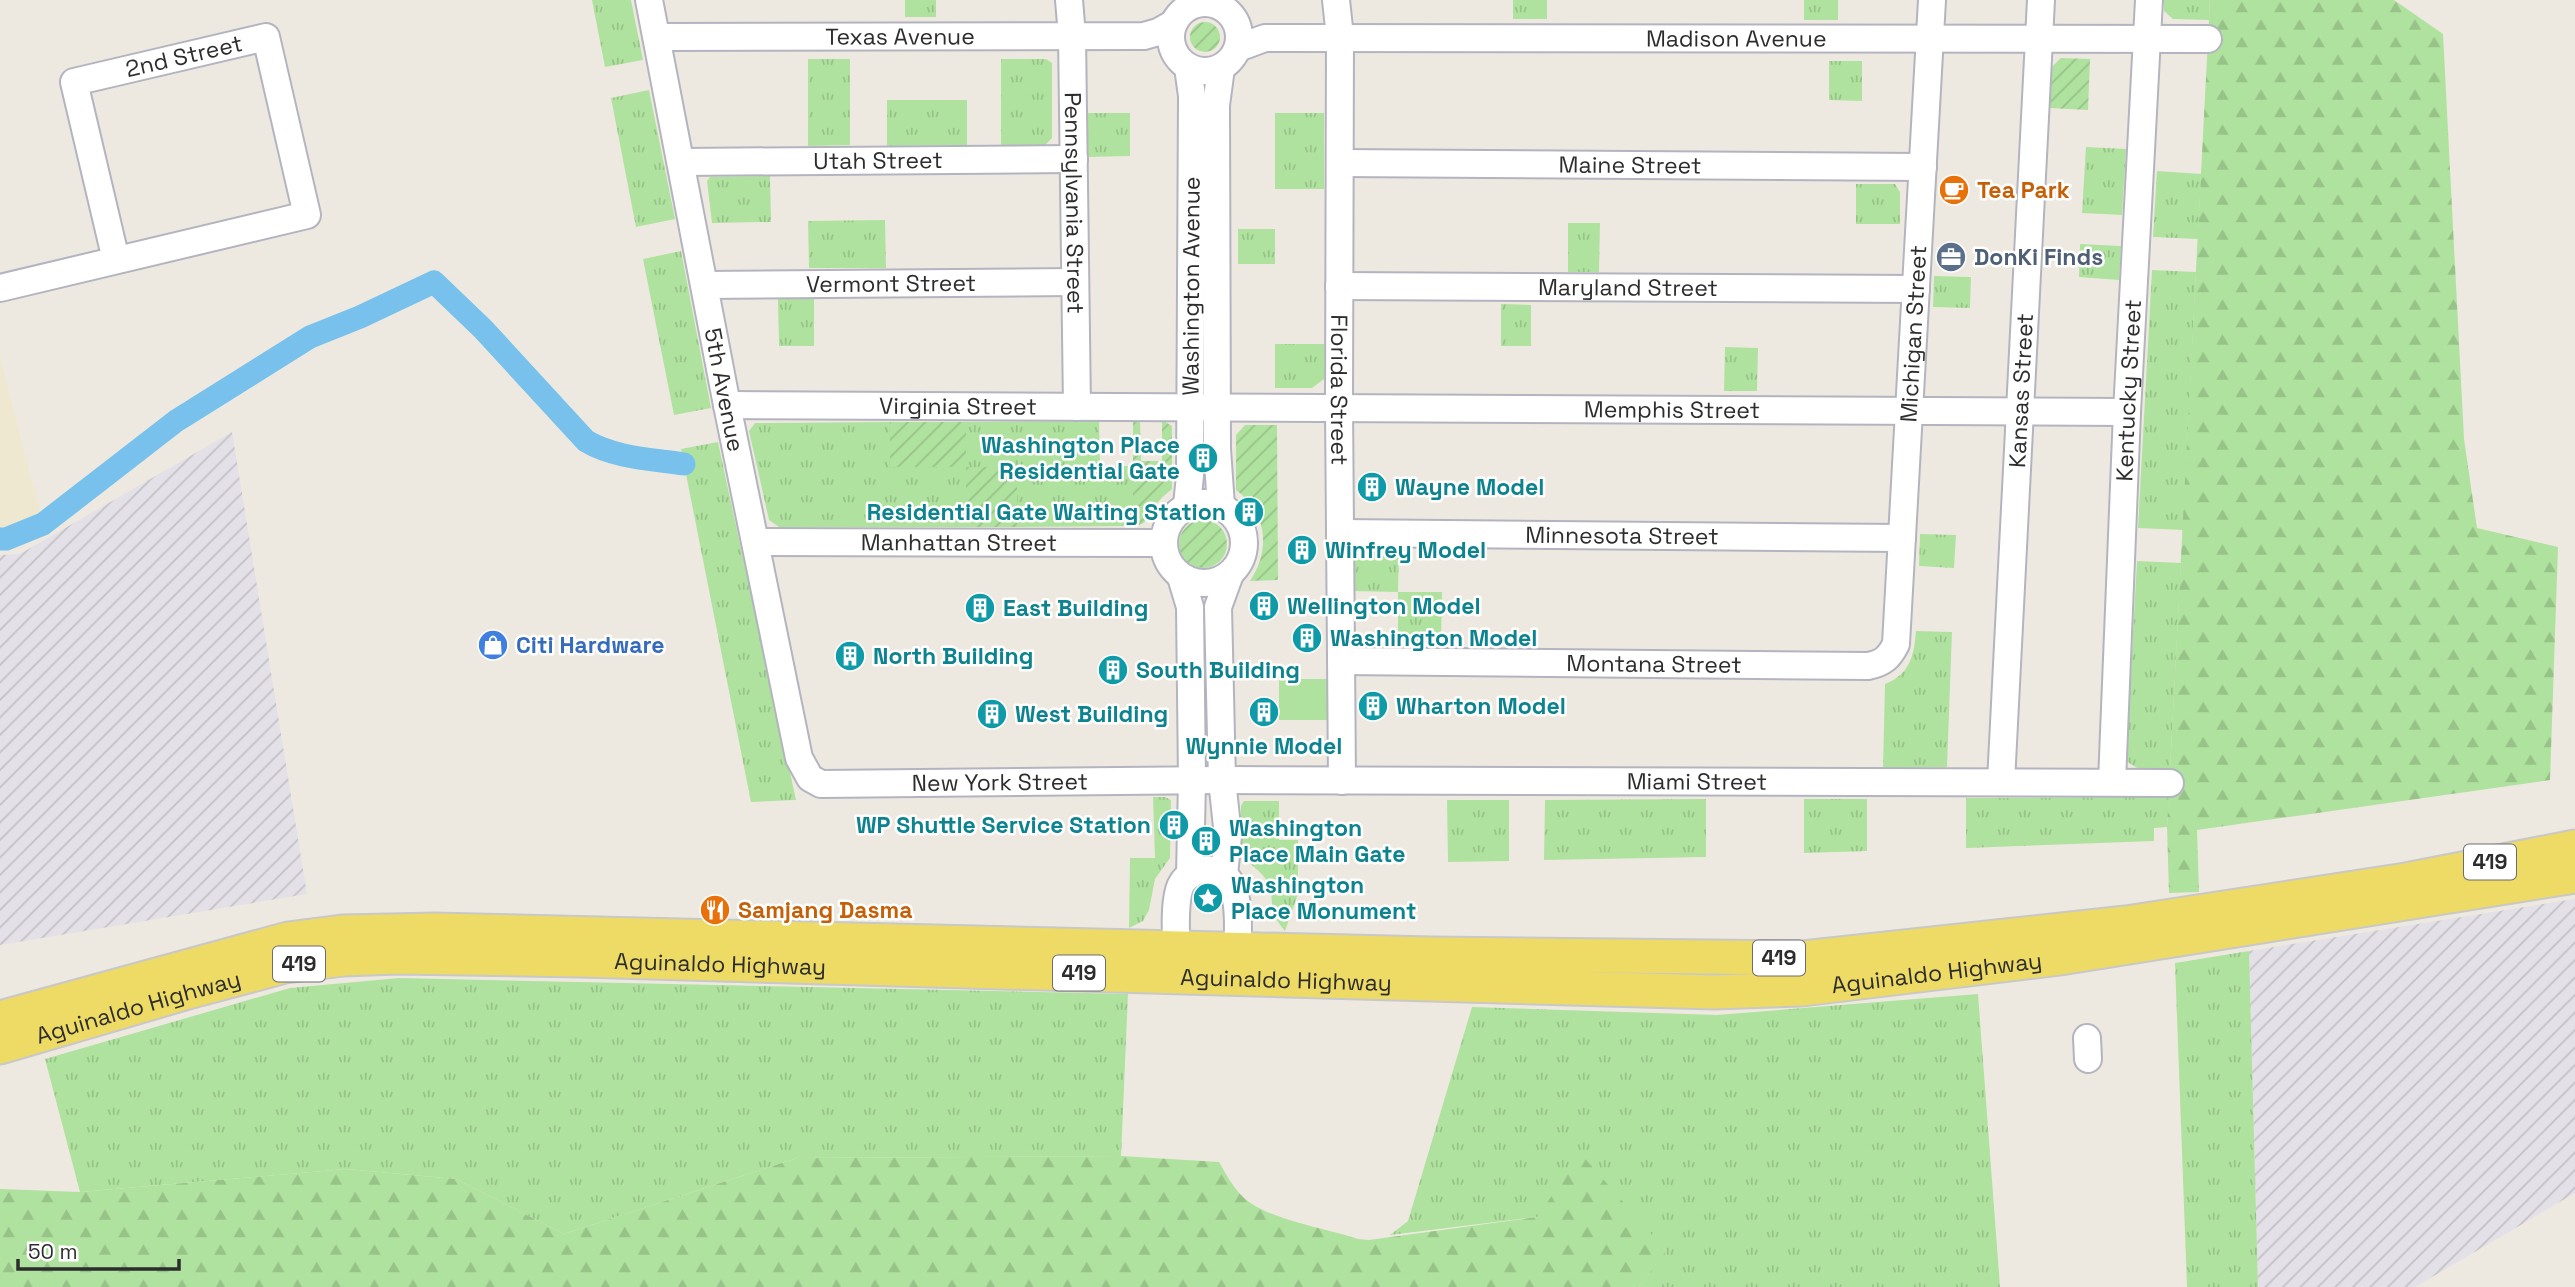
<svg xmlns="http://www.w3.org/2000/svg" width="2575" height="1287" viewBox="0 0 2575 1287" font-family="'Space Grotesk',sans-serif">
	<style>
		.industrial { fill: url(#industrial-furrows) }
		.education { fill: #efe8d0 }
		.grass { fill: url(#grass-tufts) }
		.forest { fill: url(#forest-firs) }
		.park { fill: #afe29e }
		.garden { fill: url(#garden-furrows) }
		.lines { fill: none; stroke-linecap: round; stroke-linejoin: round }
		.canal { stroke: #77c1ec; stroke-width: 23 }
		.minor-casing { stroke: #b3b4c0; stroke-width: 30 }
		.major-casing { stroke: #c8c8c8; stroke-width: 37 }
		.minor { stroke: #fff; stroke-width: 26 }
		.major { stroke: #eedb65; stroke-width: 33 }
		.labels { text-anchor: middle; stroke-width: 5; stroke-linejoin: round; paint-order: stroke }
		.shield { fill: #fff; stroke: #6c6c6c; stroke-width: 2 }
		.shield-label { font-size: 21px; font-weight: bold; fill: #2d2d2d }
		.street-label { font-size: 23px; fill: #2d2d2d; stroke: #fff }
		.food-label { font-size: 23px; font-weight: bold; fill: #c56008; stroke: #fff; text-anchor: start }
		.service-label { font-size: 23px; font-weight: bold; fill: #4e5e75; stroke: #fff; text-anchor: start }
		.culture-label { font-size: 23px; font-weight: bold; fill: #0d838f; stroke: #fff; text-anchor: start }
		.shop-label { font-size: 23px; font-weight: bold; fill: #366cbe; stroke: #fff; text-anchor: start }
	</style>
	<defs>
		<pattern id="industrial-furrows" width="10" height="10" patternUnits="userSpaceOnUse" patternTransform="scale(1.75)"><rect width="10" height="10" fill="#e3e0e7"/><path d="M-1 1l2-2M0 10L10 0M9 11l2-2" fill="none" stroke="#c3c0c6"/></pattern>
		<pattern id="grass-tufts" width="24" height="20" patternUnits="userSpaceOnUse" patternTransform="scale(1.75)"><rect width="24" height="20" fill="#afe29e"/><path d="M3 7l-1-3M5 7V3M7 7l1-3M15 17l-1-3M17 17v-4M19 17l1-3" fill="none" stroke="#97c288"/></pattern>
		<pattern id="forest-firs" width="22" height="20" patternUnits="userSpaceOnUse" patternTransform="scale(1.75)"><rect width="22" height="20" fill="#afe29e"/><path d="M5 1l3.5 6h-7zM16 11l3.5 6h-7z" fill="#97c288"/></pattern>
		<pattern id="garden-furrows" width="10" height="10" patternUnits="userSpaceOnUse" patternTransform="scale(1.75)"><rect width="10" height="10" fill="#afe29e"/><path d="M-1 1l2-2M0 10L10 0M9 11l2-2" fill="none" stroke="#97c288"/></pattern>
	</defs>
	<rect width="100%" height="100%" fill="#eee9e0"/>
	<g class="industrial">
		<polygon points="232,432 307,894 0,945 0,555 20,554"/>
		<polygon points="2575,899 2575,1193 2415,1287 2258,1287 2249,951"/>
	</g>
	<polygon class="education" points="0,356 41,516 0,531"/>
	<g class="grass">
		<polygon points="592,0 631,0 643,60 605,67"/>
		<rect x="905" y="0" width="31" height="17"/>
		<rect x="1513" y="0" width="34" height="19"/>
		<rect x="1804" y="0" width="34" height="20"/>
		<polygon points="2164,0 2210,0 2209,20 2173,19 2164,11"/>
		<polygon points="808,59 850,59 850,145 808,146"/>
		<polygon points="1001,59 1046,59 1052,63 1052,138 1045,145 1001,145"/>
		<polygon points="1829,61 1862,61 1862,101 1829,100"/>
		<polygon points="649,90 675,219 636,227 611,98"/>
		<polygon points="887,100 967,100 967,145 887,146"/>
		<polygon points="1086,113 1130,113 1130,156 1087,157"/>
		<rect x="1275" y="113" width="49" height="76"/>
		<polygon points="2086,147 2126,149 2122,215 2082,213"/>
		<polygon points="2157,171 2201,174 2198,239 2153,237"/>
		<polygon points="770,176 771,222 712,223 707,181 710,177"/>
		<polygon points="1856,184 1895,184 1900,192 1900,224 1856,224"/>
		<polygon points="885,220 886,268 809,268 808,221"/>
		<polygon points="1568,223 1600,223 1599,272 1568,272"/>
		<rect x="1238" y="229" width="37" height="35"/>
		<polygon points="2080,244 2121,246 2119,280 2079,277"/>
		<polygon points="681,251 711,408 674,415 643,259"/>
		<polygon points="2152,270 2196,272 2183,530 2138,528"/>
		<polygon points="1934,276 1971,277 1970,308 1933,307"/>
		<polygon points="778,299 814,299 814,346 779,346"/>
		<polygon points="1501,304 1531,305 1531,346 1501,346"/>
		<polygon points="1275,344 1324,344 1324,379 1312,388 1275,388"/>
		<polygon points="1725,347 1758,348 1757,391 1724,391"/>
		<polygon points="1099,421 1100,466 1133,466 1133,526 1017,527 1017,467 966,467 966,527 779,527 769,520 749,431 755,423 890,422 890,467 966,466 966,422"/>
		<polygon points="718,442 725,475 796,800 751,802 681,449"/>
		<polygon points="1920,534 1956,535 1954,568 1919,566"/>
		<polygon points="1361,552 1399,552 1398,592 1442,592 1441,642 1398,642 1398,592 1352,591 1352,563"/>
		<polygon points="2137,561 2181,563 2170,770 2137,768 2126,761"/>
		<path d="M1916 631 1952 632 1947 767 1883 768 1885 684C1910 674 1914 656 1916 631Z"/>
		<polygon points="1153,797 1165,797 1171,800 1170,858 1155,879 1149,910 1143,921 1129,928 1130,858 1155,858"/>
		<polygon points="2169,797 2167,827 2154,828 2154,841 1966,848 1966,798"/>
		<polygon points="1706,799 1706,857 1544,860 1545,800"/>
		<polygon points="1804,799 1867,799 1867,851 1804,853"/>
		<polygon points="1447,800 1509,800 1509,861 1448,862"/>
		<path d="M1244 801H1279V840H1298V894L1285 931C1266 908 1276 904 1268 883 1262 870 1248 865 1241 853V806Z"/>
		<polygon points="2249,951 2258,1287 2187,1287 2175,963"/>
		<polygon points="399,978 1128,994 1121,1156 797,1158 564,1234 456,1179 346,1169 80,1192 45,1059 290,988"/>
		<polygon points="1978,994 2000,1287 1639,1287 1666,1250 1537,1217 1390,1235 1408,1221 1472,1007 1717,1015"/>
	</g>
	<g class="forest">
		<polygon points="2210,0 2394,0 2443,34 2464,439 2477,528 2558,547 2550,780 2197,830 2199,892 2169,893 2167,827"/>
		<path d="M1581 1154 1666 1251 1639 1287H0V1189L80 1192 346 1169 456 1179 564 1234 797 1158 1121 1156 1219 1162C1226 1174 1234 1189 1244 1198 1269 1220 1325 1228 1358 1239L1369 1240 1537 1217Z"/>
	</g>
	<rect class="park" x="1279" y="679" width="49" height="41"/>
	<g class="garden">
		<circle cx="1205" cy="37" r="15"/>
		<polygon points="2061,58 2090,59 2088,110 2049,108 2051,68"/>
		<path d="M1140 420 1141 461H1162V420L1172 426V489C1167 493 1162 497 1158 502 1149 512 1149 526 1133 526V420Z"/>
		<polygon points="890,422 966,422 966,467 1017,467 1017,527 966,527 966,467 890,467"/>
		<path d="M1245 425H1277L1278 580 1250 581C1271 550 1267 512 1236 490V435Z"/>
		<circle cx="1203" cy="544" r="24"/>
	</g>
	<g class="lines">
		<path class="canal" d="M0 539H6L43 524 176 421 310 337 360 317 434 282 483 329 586 441C615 458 651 459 684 464"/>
		<g class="minor-casing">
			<g id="minor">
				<path id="s1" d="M649 0 727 405 799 758 810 778 821 784 1222 780 2170 783"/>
				<path id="s2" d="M1069 0 1072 36 1077 407"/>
				<path id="s3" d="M1336 0 1340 37 1339 406 1342 781"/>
				<circle cx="1205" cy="37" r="34"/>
				<path id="s4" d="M657 37 1144 36 1158 32 1174 23"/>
				<path id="s5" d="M1238 48 1265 38 2208 39"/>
				<path id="s6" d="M682 162 1074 159"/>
				<path id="s7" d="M1340 163 1923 167"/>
				<path id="s8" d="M705 285 1075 282"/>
				<path id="s9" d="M1339 286 1916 289"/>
				<polyline points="0,288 307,215 266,37 74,82 116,260"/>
				<path id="s10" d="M727 405 2127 412"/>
				<circle cx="1204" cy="543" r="40"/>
				<path id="s11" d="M1187 505 1190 476 1192 96 1188 67"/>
				<polyline points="1221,506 1217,449 1216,105 1221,68"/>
				<path id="s12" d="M1340 533 1902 538"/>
				<path id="s13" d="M756 542 1163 543"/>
				<polyline points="1181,577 1190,607 1192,780 1190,875"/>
				<path id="s14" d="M1341 661 1868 666C1883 663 1889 658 1896 644L1932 0"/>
				<path id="s15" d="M2001 782 2041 0"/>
				<path id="s16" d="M2112 782 2127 412 2149 0"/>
				<polyline points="1224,875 1228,836 1222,780 1218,607 1230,574"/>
				<path d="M1177 967C1177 945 1173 911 1179 890 1182 879 1192 871 1203 870 1249 863 1237 942 1236 969"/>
				<polyline points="2087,1038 2088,1059"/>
			</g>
		</g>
		<g class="major-casing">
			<g id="major">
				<polyline points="0,1018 288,939 342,932 435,930 1431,954 1803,958 2126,923 2406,880 2575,847"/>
				<path id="s17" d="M0 1047 188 992 285 966 344 959 398 957 579 960 1714 992 1802 989 2060 958 2575 876"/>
			</g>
		</g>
		<use href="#minor" class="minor"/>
		<use href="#major" class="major"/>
	</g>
	<defs>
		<g id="cafe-disc" transform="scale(1.575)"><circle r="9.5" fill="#e8710a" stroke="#fff"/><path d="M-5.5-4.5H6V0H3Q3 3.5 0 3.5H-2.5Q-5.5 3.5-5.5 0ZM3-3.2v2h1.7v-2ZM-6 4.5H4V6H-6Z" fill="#fff"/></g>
		<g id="office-disc" transform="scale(1.575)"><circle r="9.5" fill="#5c6f8a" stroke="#fff"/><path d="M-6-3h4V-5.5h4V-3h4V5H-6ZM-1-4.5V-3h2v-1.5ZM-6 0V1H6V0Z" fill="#fff"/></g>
		<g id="building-disc" transform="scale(1.575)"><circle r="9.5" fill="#0f9aa8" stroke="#fff"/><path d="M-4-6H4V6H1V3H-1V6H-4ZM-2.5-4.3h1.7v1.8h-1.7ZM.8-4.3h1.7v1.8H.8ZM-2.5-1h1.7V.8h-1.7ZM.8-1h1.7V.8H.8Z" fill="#fff"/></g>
		<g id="shop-disc" transform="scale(1.575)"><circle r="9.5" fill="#3f7fe0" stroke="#fff"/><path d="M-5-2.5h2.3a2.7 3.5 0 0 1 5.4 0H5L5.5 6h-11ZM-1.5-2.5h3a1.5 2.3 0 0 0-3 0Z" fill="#fff"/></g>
		<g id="sight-disc" transform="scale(1.575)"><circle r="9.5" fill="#0f9aa8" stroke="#fff"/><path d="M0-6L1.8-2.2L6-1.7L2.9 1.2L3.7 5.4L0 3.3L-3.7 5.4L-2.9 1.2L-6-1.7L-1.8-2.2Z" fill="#fff"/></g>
		<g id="restaurant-disc" transform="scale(1.575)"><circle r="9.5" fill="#e8710a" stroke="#fff"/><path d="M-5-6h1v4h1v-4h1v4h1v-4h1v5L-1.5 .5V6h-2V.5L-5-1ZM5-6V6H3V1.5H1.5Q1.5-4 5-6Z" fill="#fff"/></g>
	</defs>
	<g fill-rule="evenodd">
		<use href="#cafe-disc" x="1954" y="190"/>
		<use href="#office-disc" x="1951" y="257"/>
		<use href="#building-disc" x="1203" y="458"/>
		<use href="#building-disc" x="1372" y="487"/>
		<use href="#building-disc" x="1249" y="512"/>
		<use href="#building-disc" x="1302" y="550"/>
		<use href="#building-disc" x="1264" y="606"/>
		<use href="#building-disc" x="980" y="608"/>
		<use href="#building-disc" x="1307" y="638"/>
		<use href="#shop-disc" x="493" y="645"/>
		<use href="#building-disc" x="850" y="656"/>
		<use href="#building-disc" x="1113" y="670"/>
		<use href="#building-disc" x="1373" y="706"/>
		<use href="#building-disc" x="1264" y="712"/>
		<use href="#building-disc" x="992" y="714"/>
		<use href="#building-disc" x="1174" y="825"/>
		<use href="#building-disc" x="1206" y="841"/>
		<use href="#sight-disc" x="1208" y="898"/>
		<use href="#restaurant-disc" x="715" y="910"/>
	</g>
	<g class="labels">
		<g class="shield">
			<rect x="2464" y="844.5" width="52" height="35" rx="5"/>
			<rect x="1753" y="940.5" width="52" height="35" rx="5"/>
			<rect x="273" y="946.5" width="52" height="35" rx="5"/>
			<rect x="1053" y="955.5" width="52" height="35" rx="5"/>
		</g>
		<g class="shield-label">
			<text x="2490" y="869">419</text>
			<text x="1779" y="965">419</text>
			<text x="299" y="971">419</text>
			<text x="1079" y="980">419</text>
		</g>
		<g class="street-label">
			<text dy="8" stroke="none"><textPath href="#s4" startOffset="243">Texas Avenue</textPath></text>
			<text dy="8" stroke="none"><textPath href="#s5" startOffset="500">Madison Avenue</textPath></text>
			<text transform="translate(184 56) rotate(-13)" y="8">2nd Street</text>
			<text dy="8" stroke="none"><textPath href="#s6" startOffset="196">Utah Street</textPath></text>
			<text dy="8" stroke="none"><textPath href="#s7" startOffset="290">Maine Street</textPath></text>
			<text dy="8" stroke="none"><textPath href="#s2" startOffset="203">Pennsylvania Street</textPath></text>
			<text dy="8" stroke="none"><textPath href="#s8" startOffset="186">Vermont Street</textPath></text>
			<text dy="8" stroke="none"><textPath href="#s11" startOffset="219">Washington Avenue</textPath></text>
			<text dy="8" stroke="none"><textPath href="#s9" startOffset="289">Maryland Street</textPath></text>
			<text dy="8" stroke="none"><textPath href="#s14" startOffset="875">Michigan Street</textPath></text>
			<text dy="8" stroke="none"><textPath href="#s3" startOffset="390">Florida Street</textPath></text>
			<text dy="8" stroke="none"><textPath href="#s1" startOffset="397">5th Avenue</textPath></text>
			<text dy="8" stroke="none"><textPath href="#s15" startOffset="392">Kansas Street</textPath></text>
			<text dy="8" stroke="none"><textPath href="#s16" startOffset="392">Kentucky Street</textPath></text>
			<text dy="8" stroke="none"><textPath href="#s10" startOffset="231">Virginia Street</textPath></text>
			<text dy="8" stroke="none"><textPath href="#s10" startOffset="945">Memphis Street</textPath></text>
			<text dy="8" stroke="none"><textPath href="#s12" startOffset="282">Minnesota Street</textPath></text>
			<text dy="8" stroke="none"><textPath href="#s13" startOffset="203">Manhattan Street</textPath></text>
			<text dy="8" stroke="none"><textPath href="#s14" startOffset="313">Montana Street</textPath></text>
			<text dy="8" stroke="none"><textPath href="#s1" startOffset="1684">Miami Street</textPath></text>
			<text dy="8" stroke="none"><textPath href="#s1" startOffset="987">New York Street</textPath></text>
			<text dy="8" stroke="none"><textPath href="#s17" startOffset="732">Aguinaldo Highway</textPath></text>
			<text dy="8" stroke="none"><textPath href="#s17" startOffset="1950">Aguinaldo Highway</textPath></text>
			<text dy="8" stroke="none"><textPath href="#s17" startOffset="1298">Aguinaldo Highway</textPath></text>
			<text dy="8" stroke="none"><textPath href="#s17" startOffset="144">Aguinaldo Highway</textPath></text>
		</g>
		<g class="food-label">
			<text x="1977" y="198">Tea Park</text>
			<text x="738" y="918">Samjang Dasma</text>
		</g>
		<g class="service-label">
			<text x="1974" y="265">DonKi Finds</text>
		</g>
		<g class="culture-label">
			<text x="1180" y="453" text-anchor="end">Washington Place<tspan x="1180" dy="26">Residential Gate</tspan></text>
			<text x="1395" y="495">Wayne Model</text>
			<text x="1226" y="520" text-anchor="end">Residential Gate Waiting Station</text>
			<text x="1325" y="558">Winfrey Model</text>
			<text x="1287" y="614">Wellington Model</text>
			<text x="1003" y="616">East Building</text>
			<text x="1330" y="646">Washington Model</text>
			<text x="873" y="664">North Building</text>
			<text x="1136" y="678">South Building</text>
			<text x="1396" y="714">Wharton Model</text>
			<text x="1015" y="722">West Building</text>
			<text x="1264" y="754" text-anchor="middle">Wynnie Model</text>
			<text x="1151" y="833" text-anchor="end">WP Shuttle Service Station</text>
			<text x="1229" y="836">Washington<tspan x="1229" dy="26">Place Main Gate</tspan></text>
			<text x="1231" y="893">Washington<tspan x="1231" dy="26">Place Monument</tspan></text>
		</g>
		<g class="shop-label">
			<text x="516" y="653">Citi Hardware</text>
		</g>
	</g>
	<path d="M18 1259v10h161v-10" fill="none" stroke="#2d2d2d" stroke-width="3.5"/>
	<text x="28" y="1259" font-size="21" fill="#2d2d2d" stroke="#ffffff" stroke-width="5" paint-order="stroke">50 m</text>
</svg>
